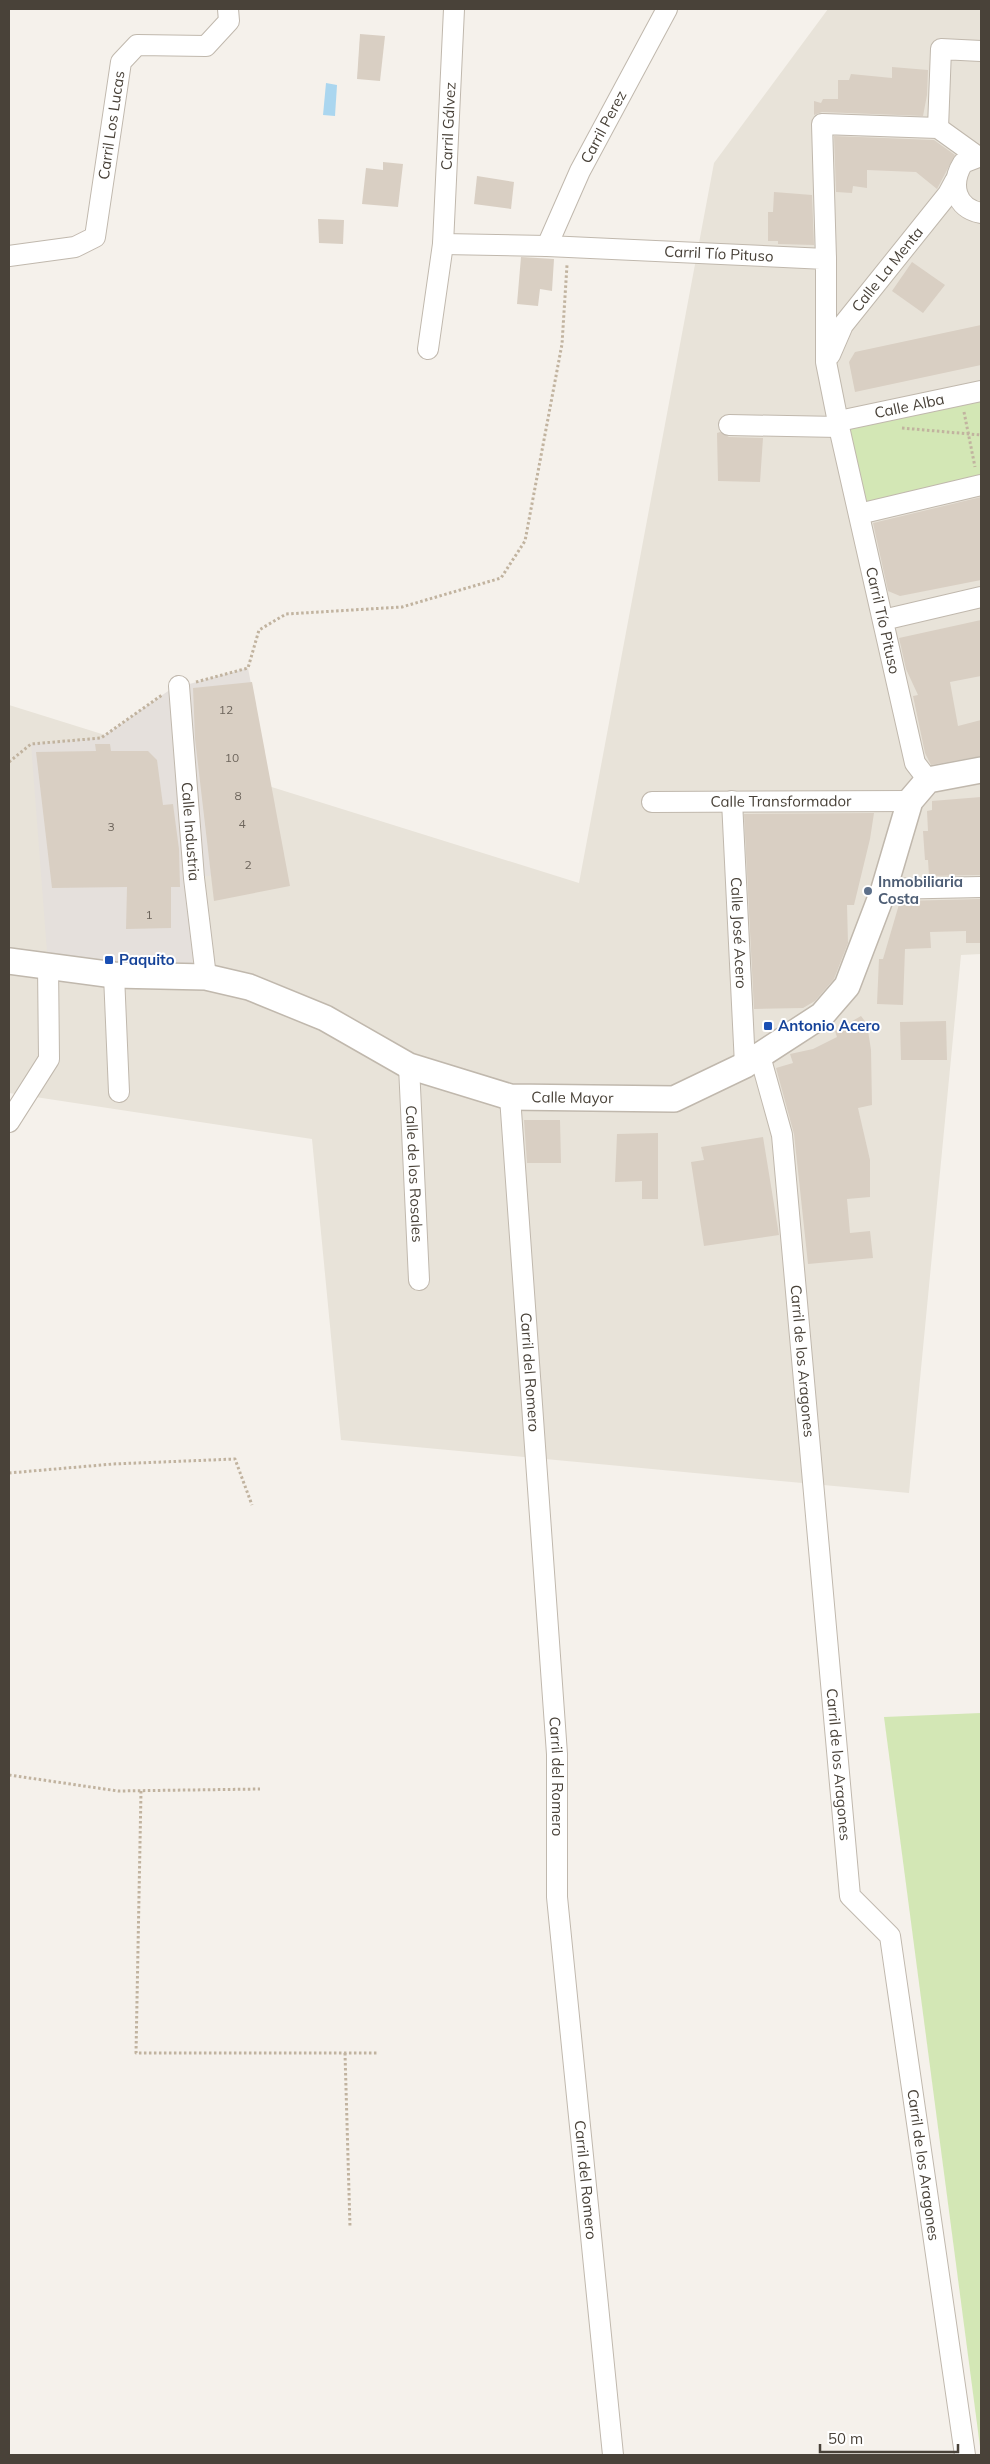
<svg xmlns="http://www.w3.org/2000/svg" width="990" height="2464" viewBox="0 0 990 2464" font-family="Mulish,sans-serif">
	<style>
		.residential { fill: #e8e3d9 }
		.industrial { fill: #e5e0dc }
		.green { fill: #d3e7b5 }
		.water { fill: #aad6ef }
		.building { fill: #d9cfc3 }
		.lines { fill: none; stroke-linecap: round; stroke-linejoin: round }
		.minor-casing { stroke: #c0b8ad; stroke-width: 22 }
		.tertiary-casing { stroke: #c0b8ad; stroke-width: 28 }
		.path { stroke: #c1b39f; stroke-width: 3; stroke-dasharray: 2.5 2.5; stroke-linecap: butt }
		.minor { stroke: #fff; stroke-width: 20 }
		.tertiary { stroke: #fff; stroke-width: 25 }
		.service-dot { fill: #5c6f8a; stroke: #fff; stroke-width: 2 }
		.transit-dot { fill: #1a4fb4; stroke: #fff; stroke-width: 2 }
		.labels { text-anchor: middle; stroke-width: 4; stroke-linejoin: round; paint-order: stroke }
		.number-label { font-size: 12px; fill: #6d655c }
		.street-label { font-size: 15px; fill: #494239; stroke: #fff }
		.service-label { font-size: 15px; font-weight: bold; fill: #4e5e75; stroke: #fff; text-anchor: start }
		.transit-label { font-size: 15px; font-weight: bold; fill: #164399; stroke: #fff; text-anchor: start }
	</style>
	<rect width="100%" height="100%" fill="#f5f1eb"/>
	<polygon class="residential" points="828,9 981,9 981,954 961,955 909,1493 341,1440 312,1139 9,1093 9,705 579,883 714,163"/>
	<polygon class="industrial" points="248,668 285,864 195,878 206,977 48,965 31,744 101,738 171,689"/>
	<g class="green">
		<polygon points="981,392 981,485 859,512 841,422"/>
		<polygon points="981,1713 981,2454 884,1717"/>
	</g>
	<polygon class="water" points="326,83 337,85 335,116 323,115"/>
	<g class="building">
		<polygon points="360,34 385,36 380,81 357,79"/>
		<polygon points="892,67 928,70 927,95 923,116 822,112 814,115 814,101 821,103 823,99 838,99 838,80 849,80 851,74 892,78"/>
		<polygon points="834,136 934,140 955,155 937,189 916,172 867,170 867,188 853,186 852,193 836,192"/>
		<polygon points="383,162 403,164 398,207 362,204 366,168 383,170"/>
		<polygon points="477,176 514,182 511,209 474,204"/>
		<polygon points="774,192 812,195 814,245 778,244 778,241 768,241 768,212 773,212"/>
		<polygon points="318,219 344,220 343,244 319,243"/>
		<polygon points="521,257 554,259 552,291 540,289 538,306 517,304"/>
		<polygon points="912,262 945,285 923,313 892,291"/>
		<polygon points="981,325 981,365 855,392 849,362 855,352"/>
		<polygon points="720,432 729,437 763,438 760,482 718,481 717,433"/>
		<polygon points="981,497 981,580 900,596 888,591 873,523"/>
		<polygon points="981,620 981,676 950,682 958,726 981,720 981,756 931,765 925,753 913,696 918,695 906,669 899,638"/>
		<polygon points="252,682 290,886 214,901 195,739 193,688"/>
		<polygon points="95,744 110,744 111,751 148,751 157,760 163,805 173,804 179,849 180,887 171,887 171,928 126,929 127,887 52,888 36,752 96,751"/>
		<polygon points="981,797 981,875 929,876 928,860 925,860 923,831 928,831 927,811 932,810 932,801"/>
		<polygon points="874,813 870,839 854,905 847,905 848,943 834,979 815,1001 803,1008 754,1009 744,814"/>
		<polygon points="981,899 981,943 966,943 966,931 930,932 931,948 905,949 903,1005 877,1004 879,959 883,959 900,901"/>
		<polygon points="861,1016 867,1024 871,1050 872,1105 858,1108 870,1160 870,1197 847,1199 850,1233 870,1231 873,1258 808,1264 794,1134 776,1068 793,1063 790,1054 813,1049 837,1037 835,1031"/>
		<polygon points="946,1021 947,1060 901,1060 900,1022"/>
		<polygon points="524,1120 560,1120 561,1163 527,1163"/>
		<polygon points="658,1133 658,1199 642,1199 642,1181 615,1182 617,1134"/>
		<polygon points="763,1137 779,1235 704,1246 691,1162 704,1160 701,1147"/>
	</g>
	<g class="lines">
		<g class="minor-casing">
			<g id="minor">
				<polyline points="938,128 941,49 981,51"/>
				<path d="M981 156 963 163C950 184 955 208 981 213"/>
				<path id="s1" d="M443 244 547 246 826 259V362L839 427 915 763 928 780"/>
				<path id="s2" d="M547 246 580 171 667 9"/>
				<path id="s3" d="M9 256 75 247 95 237 121 62 137 45 206 46 229 21 228 9"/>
				<polyline points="826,259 822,124 938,128 977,156"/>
				<path id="s4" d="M428 349 443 244 454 9"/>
				<path id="s5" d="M830 355 843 325 948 194 955 181"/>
				<path id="s6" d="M839 421 981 391"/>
				<polyline points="729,425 839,427"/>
				<polyline points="859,514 981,485"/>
				<polyline points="883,620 981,597"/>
				<path id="s7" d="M179 686 194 878 206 977"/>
				<path id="s8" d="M732 801 745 1065"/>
				<path id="s9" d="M652 802 910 801"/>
				<polyline points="884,889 981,887"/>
				<polyline points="114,975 119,1092"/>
				<path id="s10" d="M760 1056 782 1135 850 1896 890 1936 965 2455"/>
				<path id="s11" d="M409 1066 419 1280"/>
				<path id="s12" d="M510 1097 557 1754V1897L613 2455"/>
				<polyline points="9,1122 49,1059 48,965"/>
			</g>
		</g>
		<g class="tertiary-casing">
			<g id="tertiary">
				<path id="s13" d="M9 961 114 975 206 977 249 987 325 1018 409 1066 510 1097 674 1099 745 1065 822 1015 847 986 884 889 910 801 928 780 981 770"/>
			</g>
		</g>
		<g class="path">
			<polyline points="964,412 975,467"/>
			<polyline points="902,428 981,435"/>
			<polyline points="196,682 248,668 259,630 286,614 402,607 501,578 525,541 562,344 567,265"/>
			<polyline points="9,762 31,744 101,738 162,695"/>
			<polyline points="9,1473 113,1464 235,1459 252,1505"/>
			<polyline points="9,1775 118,1791 260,1789"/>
			<polyline points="141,1791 136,2053 377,2053"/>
			<polyline points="345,2053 350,2227"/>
		</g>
		<use href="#minor" class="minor"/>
		<use href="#tertiary" class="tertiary"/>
	</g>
	<circle class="service-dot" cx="868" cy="891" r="5"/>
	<g class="transit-dot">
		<rect x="104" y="955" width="10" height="10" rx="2.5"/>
		<rect x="763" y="1021" width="10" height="10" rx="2.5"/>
	</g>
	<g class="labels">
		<g class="number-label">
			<text x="226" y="714">12</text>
			<text x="232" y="762">10</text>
			<text x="238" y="800">8</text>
			<text x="242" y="828">4</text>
			<text x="111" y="831">3</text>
			<text x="248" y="869">2</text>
			<text x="149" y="919">1</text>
		</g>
		<g class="street-label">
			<text dy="5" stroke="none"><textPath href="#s3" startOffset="202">Carril Los Lucas</textPath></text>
			<text dy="5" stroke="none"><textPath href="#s4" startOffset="224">Carril Gálvez</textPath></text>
			<text dy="5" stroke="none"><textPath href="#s2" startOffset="132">Carril Perez</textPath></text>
			<text dy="5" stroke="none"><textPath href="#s1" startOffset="276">Carril Tío Pituso</textPath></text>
			<text dy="5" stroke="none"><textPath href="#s5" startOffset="104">Calle La Menta</textPath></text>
			<text dy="5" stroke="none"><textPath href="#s6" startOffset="72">Calle Alba</textPath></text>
			<text dy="5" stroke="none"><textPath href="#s1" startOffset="751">Carril Tío Pituso</textPath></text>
			<text dy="5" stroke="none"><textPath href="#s9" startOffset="129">Calle Transformador</textPath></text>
			<text dy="5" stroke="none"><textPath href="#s7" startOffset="146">Calle Industria</textPath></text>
			<text dy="5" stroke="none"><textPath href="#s8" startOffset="132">Calle José Acero</textPath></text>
			<text dy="5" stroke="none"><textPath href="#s13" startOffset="589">Calle Mayor</textPath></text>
			<text dy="5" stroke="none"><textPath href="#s11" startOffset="108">Calle de los Rosales</textPath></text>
			<text dy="5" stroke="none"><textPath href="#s10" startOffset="309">Carril de los Aragones</textPath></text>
			<text dy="5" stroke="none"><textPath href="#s12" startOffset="276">Carril del Romero</textPath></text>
			<text dy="5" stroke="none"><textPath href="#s10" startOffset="714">Carril de los Aragones</textPath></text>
			<text dy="5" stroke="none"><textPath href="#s12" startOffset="681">Carril del Romero</textPath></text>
			<text dy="5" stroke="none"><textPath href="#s10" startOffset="1134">Carril de los Aragones</textPath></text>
			<text dy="5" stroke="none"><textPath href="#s12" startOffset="1086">Carril del Romero</textPath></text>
		</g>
		<g class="service-label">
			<text x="878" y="887">Inmobiliaria<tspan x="878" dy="17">Costa</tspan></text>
		</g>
		<g class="transit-label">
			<text x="119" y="965">Paquito</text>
			<text x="778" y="1031">Antonio Acero</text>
		</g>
	</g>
	<rect width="990" height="2464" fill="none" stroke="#494239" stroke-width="20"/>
	<path d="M820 2444v8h138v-8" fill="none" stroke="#494239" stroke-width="2.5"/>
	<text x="828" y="2444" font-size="15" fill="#494239" stroke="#ffffff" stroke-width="4" paint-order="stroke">50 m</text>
</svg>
